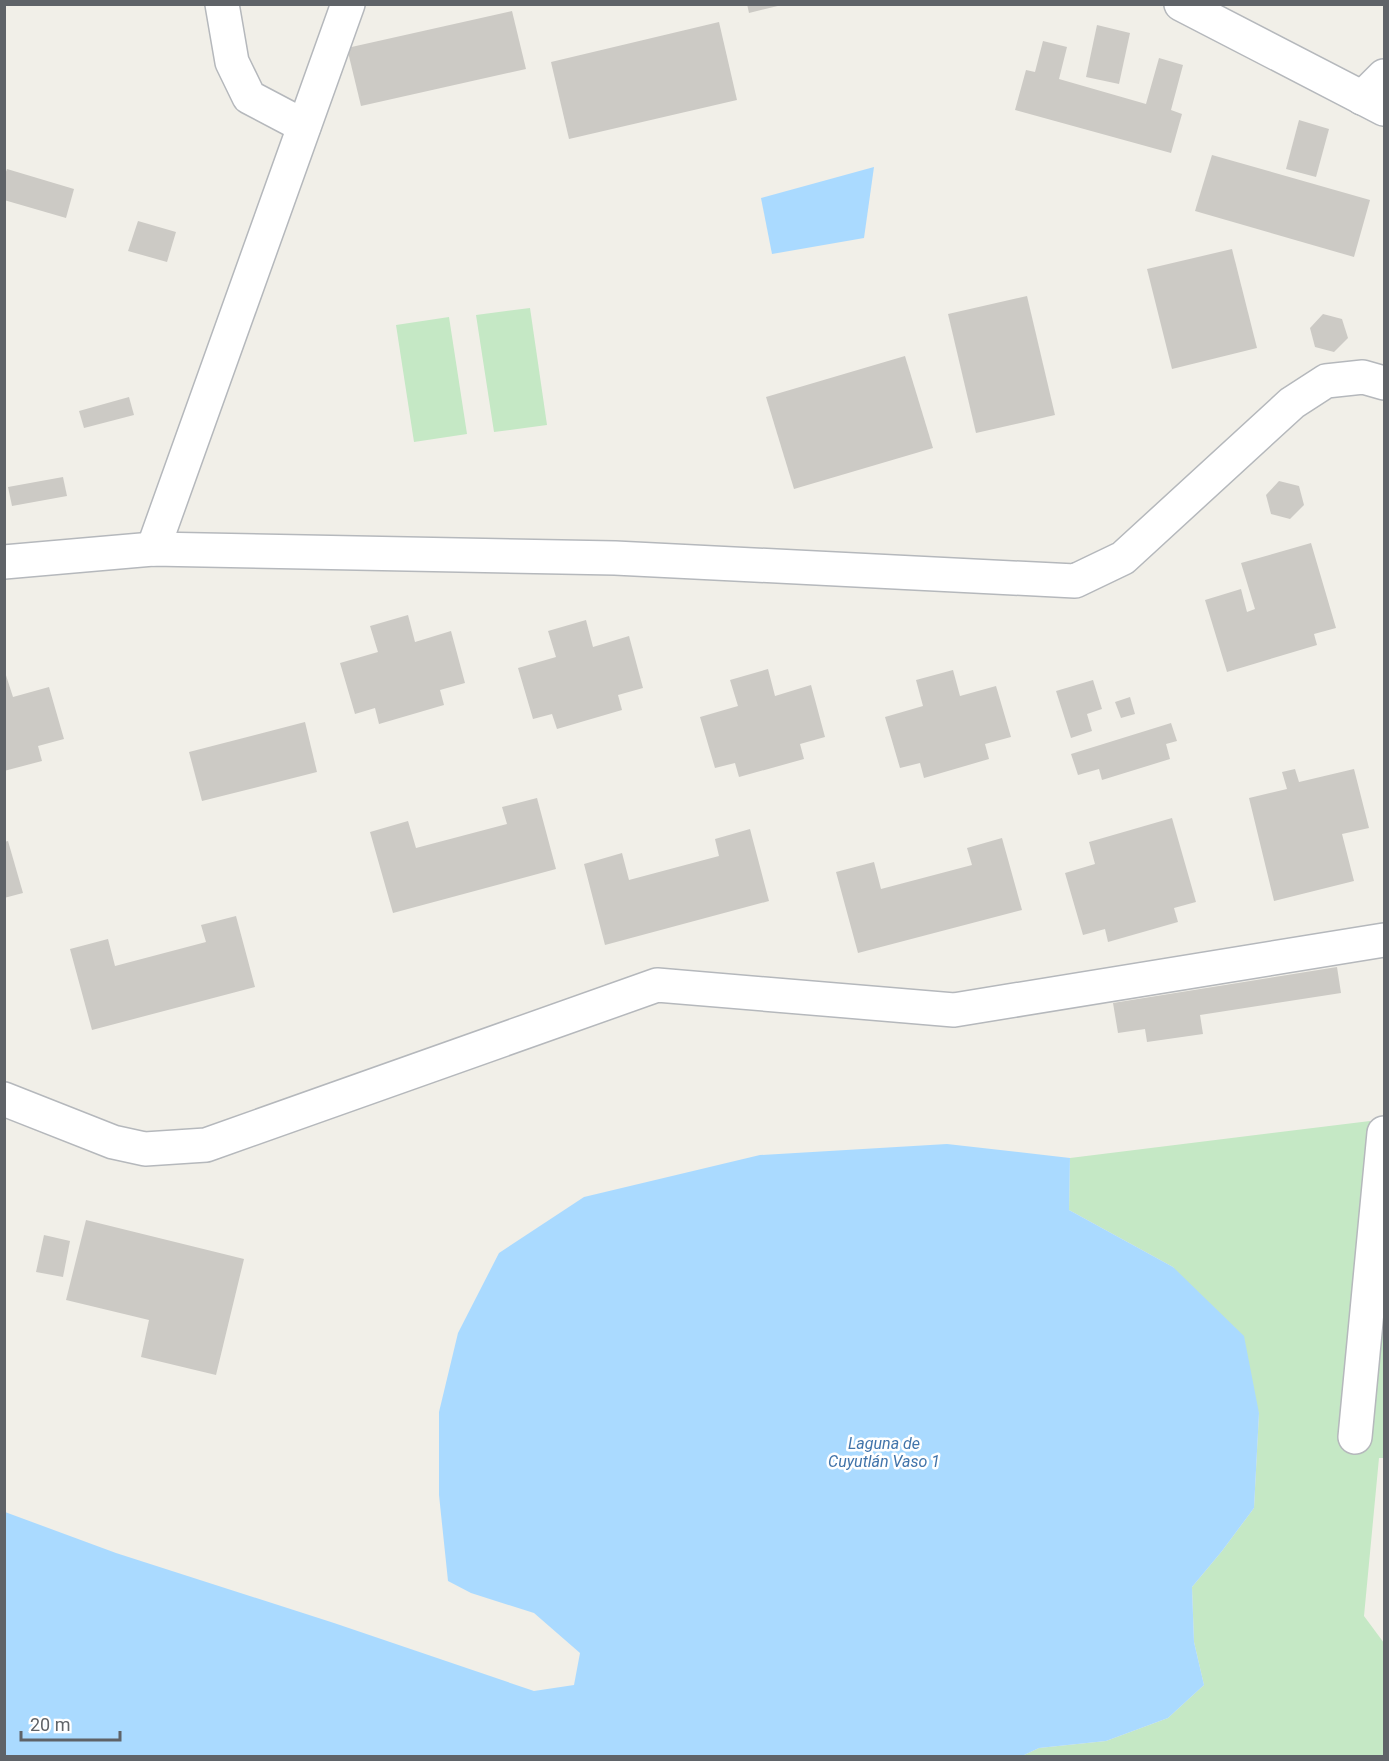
<svg xmlns="http://www.w3.org/2000/svg" width="1389" height="1761" viewBox="0 0 1389 1761" font-family="Roboto,sans-serif">
	<style>
		.green { fill: #c5e8c5 }
		.water { fill: #aadaff }
		.building { fill: #cccac5 }
		.lines { fill: none; stroke-linecap: round; stroke-linejoin: round }
		.minor-casing { stroke: #b5b8bc; stroke-width: 36 }
		.minor { stroke: #fff; stroke-width: 33 }
		.labels { text-anchor: middle; stroke-width: 5; stroke-linejoin: round; paint-order: stroke }
		.water-label { font-size: 16px; font-style: italic; fill: #4174aa; stroke: #fff }
	</style>
	<rect width="100%" height="100%" fill="#f1efe8"/>
	<g class="green">
		<polygon points="530,308 547,425 494,432 476,315"/>
		<polygon points="449,317 467,434 414,442 396,325"/>
		<polygon points="1370,1121 1366,1177 1384,1179 1384,1458 1379,1458 1364,1616 1384,1643 1384,1756 1022,1756 1039,1748 1106,1741 1168,1718 1204,1685 1194,1642 1192,1587 1222,1551 1254,1508 1259,1413 1173,1267 1069,1210 1070,1158"/>
	</g>
	<g class="water">
		<polygon points="874,167 864,238 772,254 761,198"/>
		<polygon points="947,1144 1070,1158 1069,1210 1173,1267 1244,1336 1259,1413 1254,1508 1222,1551 1192,1587 1194,1642 1204,1685 1168,1718 1106,1741 1039,1748 1022,1756 5,1756 5,1512 116,1553 334,1623 534,1691 574,1685 580,1653 534,1613 471,1593 448,1581 439,1495 439,1412 458,1333 499,1253 584,1197 760,1155"/>
	</g>
	<g class="building">
		<polygon points="747,4 782,4 782,5 749,13"/>
		<polygon points="512,11 526,69 361,106 347,48"/>
		<polygon points="719,22 737,100 569,139 551,62"/>
		<polygon points="1097,25 1130,33 1119,84 1086,77"/>
		<polygon points="1043,41 1067,47 1059,79 1146,104 1159,58 1183,65 1171,110 1182,114 1171,153 1015,110 1026,70 1035,72"/>
		<polygon points="1299,120 1329,129 1316,177 1286,169"/>
		<polygon points="1212,155 1370,200 1354,257 1195,211"/>
		<polygon points="7,169 74,189 66,218 4,200 4,177"/>
		<polygon points="138,221 176,232 167,262 128,251"/>
		<polygon points="1232,249 1257,348 1172,369 1147,269"/>
		<polygon points="1027,296 1055,415 976,433 948,314"/>
		<polygon points="1323,314 1342,319 1348,338 1334,352 1315,347 1310,328"/>
		<polygon points="905,356 933,448 794,489 766,397"/>
		<polygon points="129,397 134,415 84,428 79,411"/>
		<polygon points="63,477 67,496 12,506 8,487"/>
		<polygon points="1279,481 1299,486 1304,505 1290,519 1271,514 1266,495"/>
		<polygon points="1311,543 1336,628 1314,634 1317,645 1227,672 1205,600 1241,589 1247,612 1255,609 1241,563"/>
		<polygon points="408,615 415,642 451,631 465,683 440,690 444,705 379,724 375,708 355,714 340,663 378,652 370,626"/>
		<polygon points="586,620 593,647 629,636 643,688 618,695 622,710 557,729 552,714 533,719 518,668 556,657 548,631"/>
		<polygon points="4,669 13,697 49,687 64,739 38,746 42,761 4,771"/>
		<polygon points="768,669 775,696 811,685 825,737 800,744 804,759 739,777 735,763 715,768 700,717 738,706 730,680"/>
		<polygon points="953,670 960,696 996,686 1011,737 985,744 989,759 924,778 920,763 900,768 885,717 923,706 916,680"/>
		<polygon points="1093,680 1102,709 1087,714 1092,731 1071,738 1056,691"/>
		<polygon points="1130,697 1135,714 1121,718 1115,702"/>
		<polygon points="305,722 317,772 202,801 189,752"/>
		<polygon points="1171,723 1177,741 1166,744 1170,759 1102,780 1099,769 1078,775 1071,754"/>
		<polygon points="1295,769 1299,782 1354,769 1369,828 1342,834 1354,881 1274,901 1249,798 1287,789 1282,772"/>
		<polygon points="537,798 556,869 393,913 370,832 408,821 416,848 507,824 502,807"/>
		<polygon points="1172,818 1196,902 1174,908 1178,922 1108,942 1105,929 1083,935 1065,873 1095,864 1089,842"/>
		<polygon points="750,829 769,901 605,945 584,864 622,853 629,880 719,856 715,839"/>
		<polygon points="1002,838 1022,910 858,953 836,872 874,862 881,889 972,865 967,848"/>
		<polygon points="8,841 23,893 4,898 4,842"/>
		<polygon points="236,916 255,987 92,1030 70,949 108,939 115,966 206,942 201,925"/>
		<polygon points="1337,967 1341,993 1200,1015 1203,1034 1147,1042 1145,1029 1118,1033 1113,1003"/>
		<polygon points="86,1220 244,1259 216,1375 141,1357 149,1320 66,1300"/>
		<polygon points="44,1235 70,1241 63,1277 36,1272"/>
	</g>
	<g class="lines">
		<g class="minor-casing">
			<g id="minor">
				<polyline points="222,4 232,62 249,97 304,126"/>
				<polyline points="1181,4 1384,109"/>
				<polyline points="1362,98 1384,76"/>
				<polyline points="153,549 348,4"/>
				<polyline points="4,562 153,549 615,558 1075,581 1123,558 1292,403 1326,381 1363,377 1384,383"/>
				<polyline points="4,1099 113,1142 145,1149 206,1145 657,985 954,1010 1384,940"/>
				<polyline points="1355,1437 1384,1133"/>
			</g>
		</g>
		<use href="#minor" class="minor"/>
	</g>
	<g class="labels">
		<g class="water-label">
			<text x="884" y="1449">Laguna de<tspan x="884" dy="18">Cuyutlán Vaso 1</tspan></text>
		</g>
	</g>
	<rect width="1389" height="1761" fill="none" stroke="#5f6368" stroke-width="12"/>
	<path d="M21 1731v9h99v-9" fill="none" stroke="#5f6368" stroke-width="3"/>
	<text x="30" y="1731" font-size="18" fill="#5f6368" stroke="#ffffff" stroke-width="4.5" paint-order="stroke">20 m</text>
</svg>
